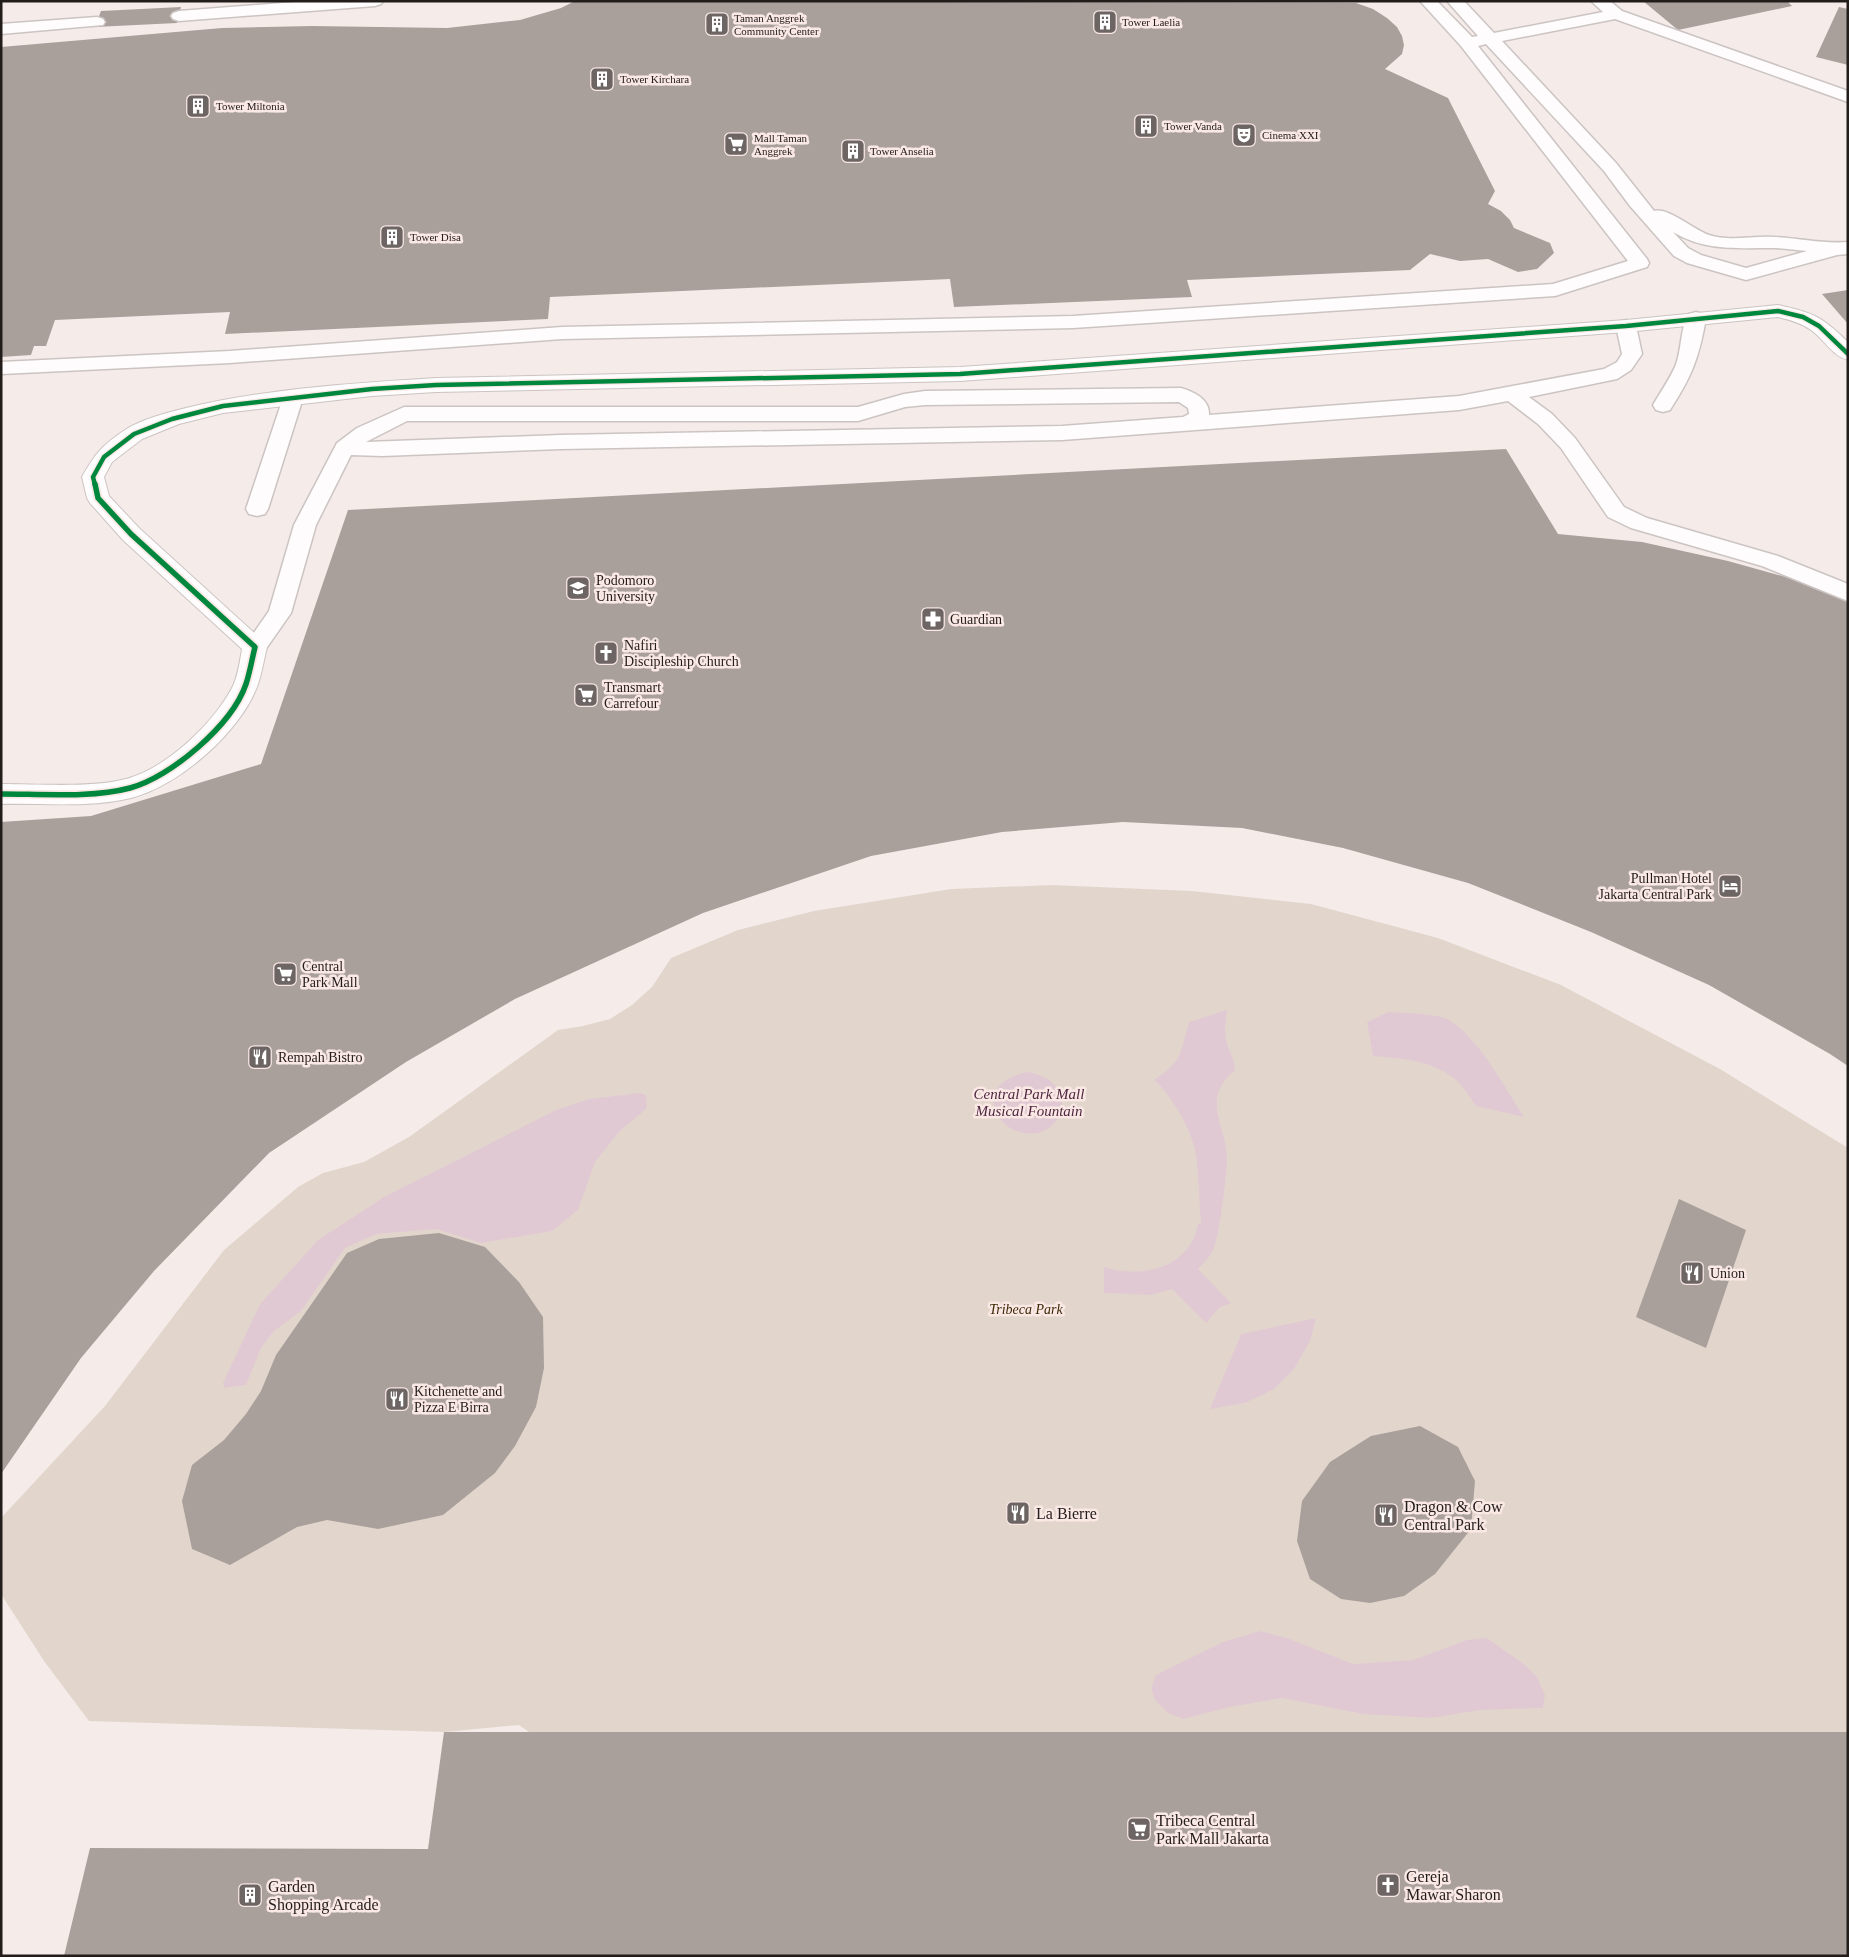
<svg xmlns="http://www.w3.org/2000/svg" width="1849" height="1957" viewBox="0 0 1849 1957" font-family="Georgia,serif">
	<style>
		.green { fill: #e2d6cc }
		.water { fill: #e1c9d4 }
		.building { fill: #a9a09c }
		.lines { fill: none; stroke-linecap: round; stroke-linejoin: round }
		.lane-casing { stroke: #cbc4c2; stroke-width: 3 }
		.street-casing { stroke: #cbc4c2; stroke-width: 2 }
		.lane { fill: #fefcfc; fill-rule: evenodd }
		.street { fill: #fefcfc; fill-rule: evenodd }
		.cycleway-far1-casing { stroke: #fae8e5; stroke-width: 7 }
		.cycleway-casing { stroke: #fae8e5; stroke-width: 9 }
		.cycleway-far1 { stroke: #00873e; stroke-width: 4.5 }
		.cycleway { stroke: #00873e; stroke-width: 5.5 }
		.labels { text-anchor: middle; stroke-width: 5; stroke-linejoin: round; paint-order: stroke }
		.far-poi-label { font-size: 11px; fill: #221c1b; stroke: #fae8e5; text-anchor: start }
		.poi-label { font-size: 14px; fill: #221c1b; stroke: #fae8e5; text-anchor: start }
		.park-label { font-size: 14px; font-style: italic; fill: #3d2805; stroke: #fae8e5 }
		.water-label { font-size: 15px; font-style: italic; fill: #502741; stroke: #fae8e5 }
		.near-poi-label { font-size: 16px; fill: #221c1b; stroke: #fae8e5; text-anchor: start }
	</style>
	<rect width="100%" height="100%" fill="#f5ecea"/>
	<polygon class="green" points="1051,885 1192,891 1311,904 1438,938 1561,985 1720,1069 1848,1148 1848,1732 529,1732 519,1725 444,1732 89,1721 44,1661 1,1594 1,1518 105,1406 224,1250 298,1187 323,1173 364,1162 409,1137 558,1030 583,1026 610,1019 632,1005 652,987 671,958 738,930 814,911 951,889"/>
	<g class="water">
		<path d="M1227 1010C1226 1019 1224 1030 1226 1039 1228 1051 1235 1058 1235 1070 1200 1100 1226 1123 1227 1159 1227 1174 1219 1239 1213 1251 1209 1258 1203 1263 1198 1269L1231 1303 1220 1307 1206 1323 1172 1289 1151 1295 1104 1293V1267C1142 1279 1190 1268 1198 1224H1201C1199 1200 1199 1174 1195 1150 1190 1127 1171 1095 1154 1080 1183 1061 1180 1053 1189 1022Z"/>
		<path d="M1388 1012C1403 1013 1436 1013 1449 1020 1479 1038 1505 1088 1524 1117L1476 1106C1471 1099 1466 1091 1460 1084 1437 1060 1404 1059 1373 1056L1367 1022Z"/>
		<path d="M1027 1072C1085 1081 1063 1144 1020 1132 1013 1130 1006 1127 1001 1120 982 1095 1002 1077 1027 1072Z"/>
		<polygon points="640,1093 646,1095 647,1108 619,1132 595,1162 578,1210 552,1231 481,1243 436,1229 376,1234 345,1248 301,1311 274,1331 261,1348 246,1385 224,1388 223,1383 260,1304 318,1240 384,1197 556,1110 589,1099"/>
		<polygon points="1316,1318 1310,1341 1294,1369 1274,1389 1245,1403 1210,1409 1241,1334"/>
		<polygon points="1260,1631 1287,1638 1353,1664 1413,1660 1467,1640 1487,1638 1524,1664 1537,1677 1545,1695 1543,1708 1481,1710 1430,1718 1363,1714 1282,1698 1230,1707 1183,1719 1168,1713 1155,1700 1151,1688 1156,1675 1223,1642"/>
	</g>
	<g class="building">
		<polygon points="575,1 1356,3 1373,9 1387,18 1397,27 1402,36 1404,45 1402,54 1385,69 1448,98 1495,191 1488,204 1501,211 1510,220 1514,228 1550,243 1554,253 1537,269 1518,272 1488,259 1460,261 1430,254 1410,270 1187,280 1192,297 954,307 950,279 550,297 548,319 225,334 230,312 55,320 46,346 34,346 31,355 1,357 1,47 222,28 312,26 447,28 520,20 561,8"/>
		<polygon points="1643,1 1787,1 1792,6 1678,30"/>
		<polygon points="181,7 177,23 95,27 101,11"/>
		<polygon points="1839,7 1848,9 1848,65 1816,57"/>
		<polygon points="1848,290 1848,324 1822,294"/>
		<polygon points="1506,449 1558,534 1642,542 1728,561 1811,584 1848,598 1848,1066 1830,1054 1709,985 1591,932 1468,883 1343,848 1242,828 1123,822 1002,832 871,856 703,913 515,999 406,1062 269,1153 154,1271 81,1358 1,1474 1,822 91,816 261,764 348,510"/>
		<polygon points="1679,1199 1746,1230 1706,1348 1636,1317"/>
		<polygon points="439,1233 485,1247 519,1282 543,1317 544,1368 536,1407 515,1446 495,1473 443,1515 378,1529 327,1520 297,1527 230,1565 192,1549 182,1501 192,1465 224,1440 246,1414 261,1391 276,1355 347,1253 379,1239"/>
		<polygon points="1420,1426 1458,1447 1475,1481 1471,1529 1435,1574 1404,1596 1370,1603 1341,1599 1310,1579 1297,1541 1302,1501 1330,1462 1371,1436"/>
		<polygon points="444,1732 1848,1732 1848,1956 64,1956 90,1848 428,1849"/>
	</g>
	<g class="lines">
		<g class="lane-casing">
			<g id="lane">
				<polygon points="308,1 383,1 381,4 375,6 179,21 173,19 171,16 173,13 179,11"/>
				<path d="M1420 1H1437L1472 37 1478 36 1447 1H1464L1494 33 1603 12 1591 1H1610L1622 11 1848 91V102L1615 19 1502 41 1616 163 1654 211C1668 207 1694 230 1709 235 1730 242 1754 235 1775 237 1800 238 1823 244 1848 242V254L1837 255 1746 280 1687 263 1674 256 1630 206 1604 171 1486 44 1478 46 1647 259 1649 263 1647 267 1555 296 1073 328 562 339 230 363 1 374V362L230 351 562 327 1073 316 1553 284 1628 261 1461 46ZM1673 232C1704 251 1736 248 1772 248 1783 248 1795 250 1807 251L1746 268 1701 255 1688 248Z"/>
				<polygon points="97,17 103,19 105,22 103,25 1,34 1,24"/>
				<path d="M1696 312 1703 314 1706 318C1699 358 1692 376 1670 410L1663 412 1656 410 1653 405C1660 393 1669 380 1675 367 1682 351 1680 327 1689 314Z"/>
				<path d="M1626 320 1633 322 1636 326 1642 354 1631 370 1617 379 1529 397 1552 414 1575 438 1624 507 1647 518 1778 556 1848 584V601L1762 566 1631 528 1608 517 1561 448 1538 424 1508 401 1459 410 1062 440 560 449 382 456 351 455 316 525 291 613 263 653 255 655 247 653 244 647 269 611 294 525 337 443 357 428 404 407H858L904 394 925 391 1181 388C1194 392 1210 399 1209 415L1459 396 1604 369 1617 362 1622 354 1616 326 1619 322ZM1179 402 1188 408 1189 414 1183 417 1062 426 560 435 366 442 407 421H858L905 407 925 405Z"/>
				<polygon points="293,391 300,393 303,398 268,509 265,514 257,516 249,514 246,509 283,398 286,393"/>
			</g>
		</g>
		<g class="street-casing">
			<path id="street" d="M1778 305C1814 313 1821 316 1848 342V360C1832 356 1824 339 1811 330 1801 323 1790 320 1778 317L1626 332 960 381 436 392 372 396 223 413 179 424 142 439 112 462 104 477 109 496 139 528 263 641 267 647C264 659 262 673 258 684 242 731 179 786 131 798 90 808 44 803 1 804V784C38 784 93 788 126 779 167 768 214 723 233 686 238 675 240 661 242 649L123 540 90 503 87 498 82 477C95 454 102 445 125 430 142 419 166 413 186 408 264 389 355 383 436 378L960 367 1626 320Z"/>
		</g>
		<use href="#lane" class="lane"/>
		<use href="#street" class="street"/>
		<g class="cycleway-far1-casing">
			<polyline id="cycleway-far1" points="95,485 93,477 104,457 134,434 172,419 223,406 372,389 436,385 960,374 1626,326 1778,311 1803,317 1819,326 1848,354"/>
		</g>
		<g class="cycleway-casing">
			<path id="cycleway" d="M1 794C40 794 93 798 130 788 171 777 232 725 246 684 250 672 252 659 255 647L131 534 98 498 95 484"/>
		</g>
		<use href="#cycleway-far1" class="cycleway-far1"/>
		<use href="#cycleway" class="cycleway"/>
	</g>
	<defs>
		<g id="building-square" transform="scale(1.25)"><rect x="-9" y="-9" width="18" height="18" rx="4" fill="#6c6563" stroke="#fae8e5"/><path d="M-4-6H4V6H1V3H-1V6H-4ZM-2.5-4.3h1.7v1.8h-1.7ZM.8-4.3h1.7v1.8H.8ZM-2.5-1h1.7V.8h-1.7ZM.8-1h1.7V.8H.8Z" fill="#fff"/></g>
		<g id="theatre-square" transform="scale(1.25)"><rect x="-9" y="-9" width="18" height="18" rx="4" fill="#6c6563" stroke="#fae8e5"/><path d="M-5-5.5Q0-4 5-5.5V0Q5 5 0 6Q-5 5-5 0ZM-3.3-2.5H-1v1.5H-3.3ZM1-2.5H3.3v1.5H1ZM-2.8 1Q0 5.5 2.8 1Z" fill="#fff"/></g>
		<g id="supermarket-square" transform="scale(1.25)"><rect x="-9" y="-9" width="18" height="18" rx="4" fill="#6c6563" stroke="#fae8e5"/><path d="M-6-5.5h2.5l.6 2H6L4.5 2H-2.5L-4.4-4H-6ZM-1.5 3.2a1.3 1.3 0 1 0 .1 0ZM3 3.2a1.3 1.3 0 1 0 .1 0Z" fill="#fff"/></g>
		<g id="university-square" transform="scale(1.25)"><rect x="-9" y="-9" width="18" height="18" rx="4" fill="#6c6563" stroke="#fae8e5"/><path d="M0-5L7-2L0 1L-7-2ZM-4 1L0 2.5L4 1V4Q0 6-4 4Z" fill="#fff"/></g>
		<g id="pharmacy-square" transform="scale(1.25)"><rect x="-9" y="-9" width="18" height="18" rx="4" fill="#6c6563" stroke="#fae8e5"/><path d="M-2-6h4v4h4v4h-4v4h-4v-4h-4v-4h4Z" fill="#fff"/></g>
		<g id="church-square" transform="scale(1.25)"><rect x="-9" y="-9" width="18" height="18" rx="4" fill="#6c6563" stroke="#fae8e5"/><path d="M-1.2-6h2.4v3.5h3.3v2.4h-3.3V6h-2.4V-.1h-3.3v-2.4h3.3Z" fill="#fff"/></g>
		<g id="hotel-square" transform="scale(1.25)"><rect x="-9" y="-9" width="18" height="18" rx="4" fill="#6c6563" stroke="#fae8e5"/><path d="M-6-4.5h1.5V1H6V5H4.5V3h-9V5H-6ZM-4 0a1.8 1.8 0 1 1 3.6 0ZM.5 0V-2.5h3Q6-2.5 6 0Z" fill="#fff"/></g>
		<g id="restaurant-square" transform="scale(1.25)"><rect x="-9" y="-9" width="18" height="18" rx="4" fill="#6c6563" stroke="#fae8e5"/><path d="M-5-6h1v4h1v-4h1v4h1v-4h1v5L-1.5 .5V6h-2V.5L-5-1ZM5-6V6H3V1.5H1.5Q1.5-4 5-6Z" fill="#fff"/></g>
	</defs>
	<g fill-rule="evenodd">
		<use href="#building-square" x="1105" y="22"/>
		<use href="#building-square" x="717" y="24"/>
		<use href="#building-square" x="602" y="79"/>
		<use href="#building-square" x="198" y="106"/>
		<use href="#building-square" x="1146" y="126"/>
		<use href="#theatre-square" x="1244" y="135"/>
		<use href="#supermarket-square" x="736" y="144"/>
		<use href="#building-square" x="853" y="151"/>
		<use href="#building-square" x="392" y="237"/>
		<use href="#university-square" x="578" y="588"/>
		<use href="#pharmacy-square" x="933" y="619"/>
		<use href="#church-square" x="606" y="653"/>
		<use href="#supermarket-square" x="586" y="695"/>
		<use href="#hotel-square" x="1730" y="886"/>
		<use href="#supermarket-square" x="285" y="974"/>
		<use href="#restaurant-square" x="260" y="1057"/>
		<use href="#restaurant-square" x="1692" y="1273"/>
		<use href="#restaurant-square" x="397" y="1399"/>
		<use href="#restaurant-square" x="1018" y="1513"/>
		<use href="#restaurant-square" x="1386" y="1515"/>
		<use href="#supermarket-square" x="1139" y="1829"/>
		<use href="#church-square" x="1388" y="1885"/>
		<use href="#building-square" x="250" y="1895"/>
	</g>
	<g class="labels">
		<g class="far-poi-label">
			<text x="734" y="22">Taman Anggrek<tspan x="734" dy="13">Community Center</tspan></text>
			<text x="1122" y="26">Tower Laelia</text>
			<text x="620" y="83">Tower Kirchara</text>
			<text x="216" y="110">Tower Miltonia</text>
			<text x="1164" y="130">Tower Vanda</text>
			<text x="1262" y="139">Cinema XXI</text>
			<text x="754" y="142">Mall Taman<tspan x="754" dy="13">Anggrek</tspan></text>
			<text x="870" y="155">Tower Anselia</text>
			<text x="410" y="241">Tower Disa</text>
		</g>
		<g class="poi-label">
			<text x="596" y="585">Podomoro<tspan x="596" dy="16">University</tspan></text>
			<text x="950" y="624">Guardian</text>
			<text x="624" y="650">Nafiri<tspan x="624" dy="16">Discipleship Church</tspan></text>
			<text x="604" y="692">Transmart<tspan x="604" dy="16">Carrefour</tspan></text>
			<text x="1712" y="883" text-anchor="end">Pullman Hotel<tspan x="1712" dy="16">Jakarta Central Park</tspan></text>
			<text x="302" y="971">Central<tspan x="302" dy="16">Park Mall</tspan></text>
			<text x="278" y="1062">Rempah Bistro</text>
			<text x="1710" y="1278">Union</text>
			<text x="414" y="1396">Kitchenette and<tspan x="414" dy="16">Pizza E Birra</tspan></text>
		</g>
		<g class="park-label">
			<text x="1026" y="1314">Tribeca Park</text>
		</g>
		<g class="water-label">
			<text x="1029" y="1099">Central Park Mall<tspan x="1029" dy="17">Musical Fountain</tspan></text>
		</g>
		<g class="near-poi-label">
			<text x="1404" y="1512">Dragon &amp; Cow<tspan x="1404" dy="18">Central Park</tspan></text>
			<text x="1036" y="1519">La Bierre</text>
			<text x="1156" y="1826">Tribeca Central<tspan x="1156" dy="18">Park Mall Jakarta</tspan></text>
			<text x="1406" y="1882">Gereja<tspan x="1406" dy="18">Mawar Sharon</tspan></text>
			<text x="268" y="1892">Garden<tspan x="268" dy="18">Shopping Arcade</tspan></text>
		</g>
	</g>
	<rect width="1849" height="1957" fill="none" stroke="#221c1b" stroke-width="5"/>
</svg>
